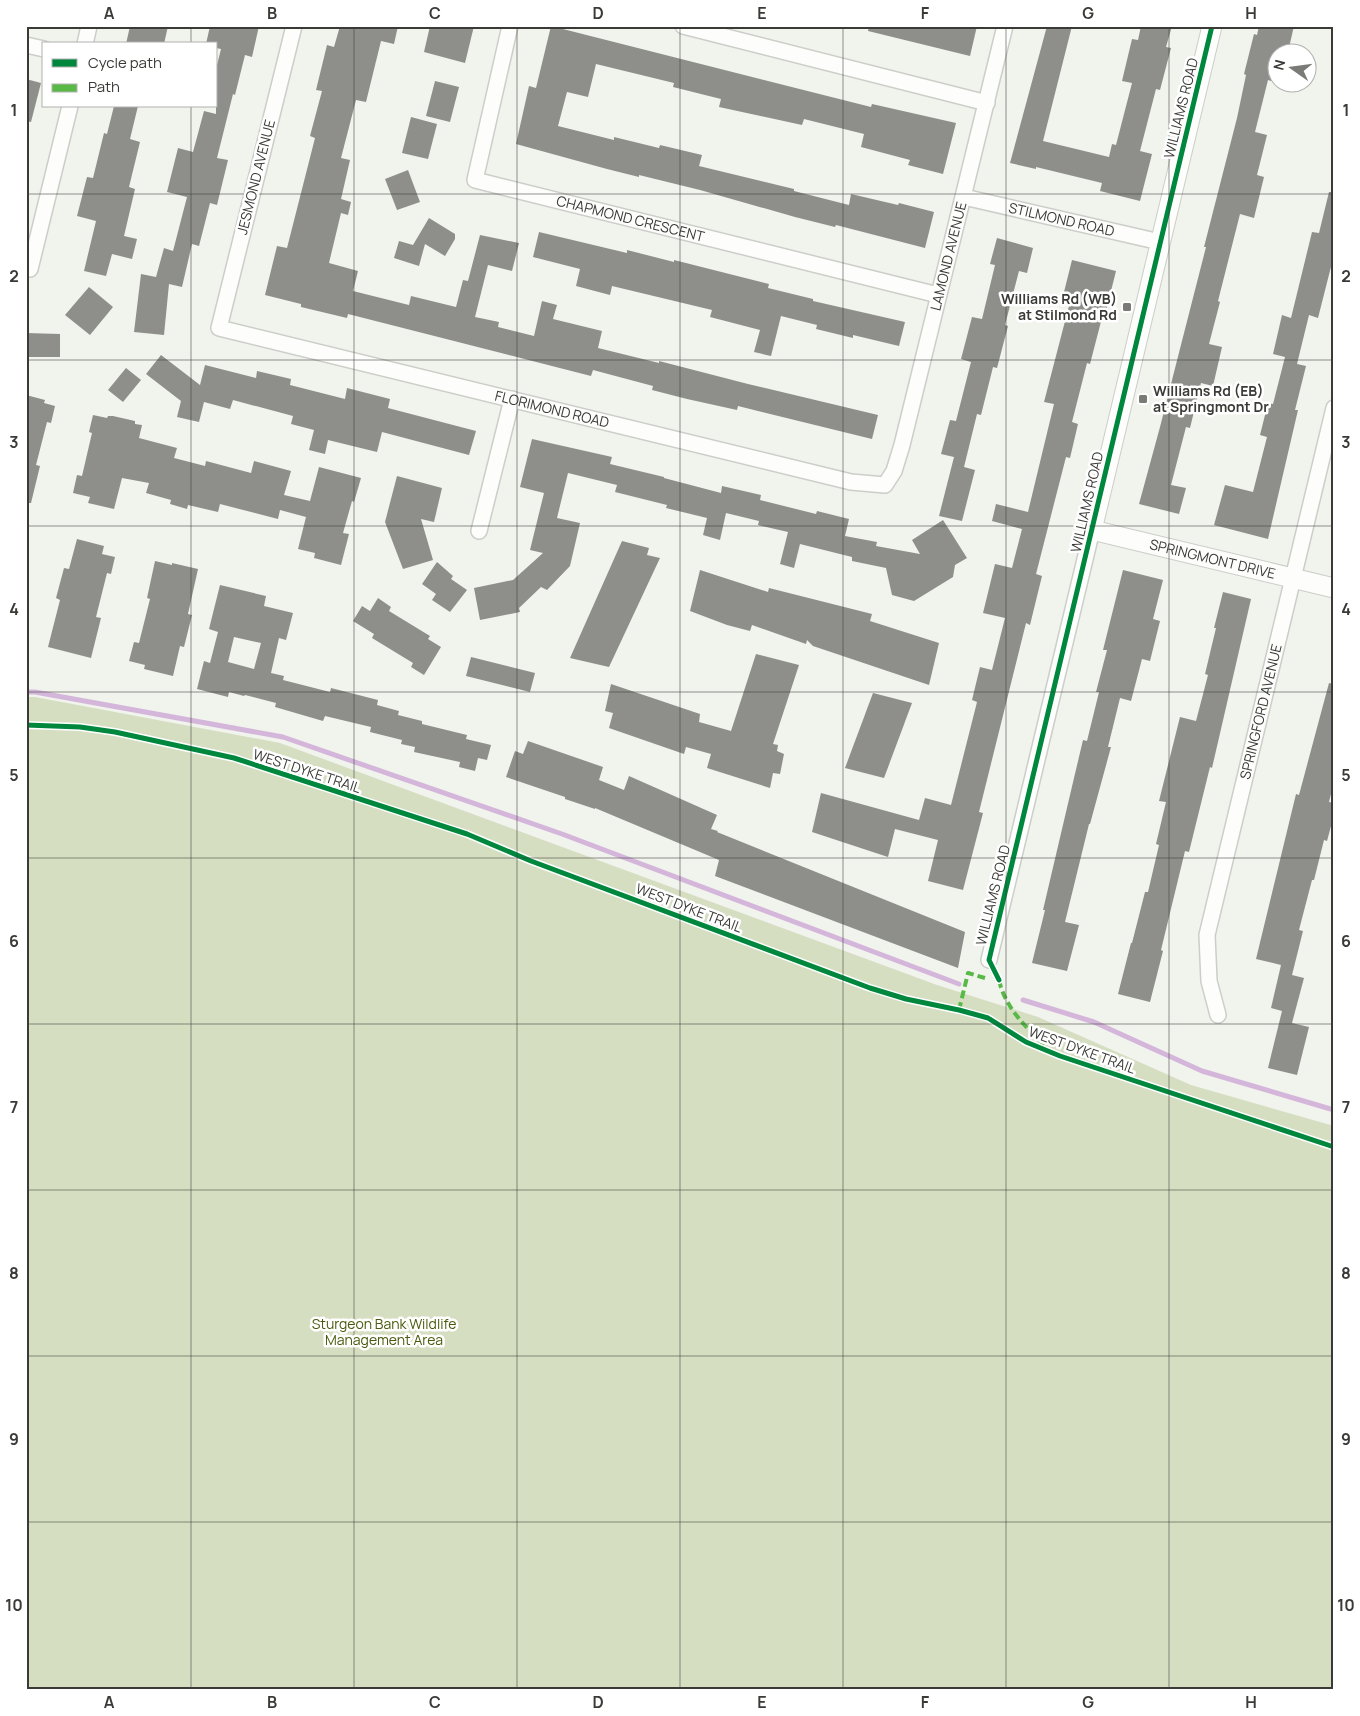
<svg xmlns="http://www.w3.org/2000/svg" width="1360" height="1716" viewBox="0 0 1360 1716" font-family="Manrope,sans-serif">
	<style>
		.green { fill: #d6dec2 }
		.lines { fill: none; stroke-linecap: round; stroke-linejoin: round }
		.stream { stroke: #d5b6db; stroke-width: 5 }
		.building { fill: #8e8f8b; fill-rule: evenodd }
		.minor-casing { stroke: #cccec9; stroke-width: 18 }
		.tertiary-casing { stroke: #cccec9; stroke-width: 21 }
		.minor { stroke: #fdfdfc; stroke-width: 15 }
		.tertiary { stroke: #fdfdfc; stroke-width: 19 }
		.quiet { stroke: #58b947; stroke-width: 4; stroke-dasharray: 8 4; stroke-linecap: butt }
		.cycleway-casing { stroke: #fff; stroke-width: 8 }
		.cycleway { stroke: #00873e; stroke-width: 5 }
		.grid { fill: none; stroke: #3a3b37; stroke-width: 1; stroke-opacity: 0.55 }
		.poi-dot { fill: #7a7b77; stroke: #fff; stroke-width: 2 }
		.labels { text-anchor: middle; stroke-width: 5; stroke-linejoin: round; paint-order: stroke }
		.street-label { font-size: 14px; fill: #3a3b37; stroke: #fff }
		.poi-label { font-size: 14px; font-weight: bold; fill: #3a3b37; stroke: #fff; text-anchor: end }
		.park-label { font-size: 14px; fill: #4b5a0e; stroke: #fff }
		.neatline { fill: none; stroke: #3a3b37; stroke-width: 2 }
		.grid-label { font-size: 16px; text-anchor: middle; font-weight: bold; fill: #3a3b37 }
	</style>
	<rect width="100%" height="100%" fill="#f1f3ed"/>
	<polygon class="green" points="26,697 35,697 280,743 937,985 1038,1017 1191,1085 1334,1126 1334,1690 26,1690"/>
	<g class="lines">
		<g class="stream">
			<polyline points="26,692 35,692 283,737 562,834 959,984"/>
			<polyline points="1023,1000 1094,1022 1202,1071 1334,1110"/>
		</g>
	</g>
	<g class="building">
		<polygon points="130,26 168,26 164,44 126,44"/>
		<polygon points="210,26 259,26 252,57 245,55 235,95 233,94 217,158 228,160 217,205 210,203 199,246 192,244 182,287 169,284 164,335 134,332 141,274 156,277 164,248 173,251 187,197 167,192 178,148 193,152 204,111 216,114 216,69 221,49 216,48 216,44 206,44"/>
		<polygon points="340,26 398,26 394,44 381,41 366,102 356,100 341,158 350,160 341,199 351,202 348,215 341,213 329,263 358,271 353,291 409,305 411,296 456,307 463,280 468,281 480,235 519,243 512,271 488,265 475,317 499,322 498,327 534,336 542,301 557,305 553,319 602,331 598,348 659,363 659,361 748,384 878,415 872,439 738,406 737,410 687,399 652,390 653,386 593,370 591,376 348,314 347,318 301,307 301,304 265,295 277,246 287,248 315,138 310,136 322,91 316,90 327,45 334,47"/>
		<polygon points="430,26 474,26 465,63 424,52"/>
		<polygon points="551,26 871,107 872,104 956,123 943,174 908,165 910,160 861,147 864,134 804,119 802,125 719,107 721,99 673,87 674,83 596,64 588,97 567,92 558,126 614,140 614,137 659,148 660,145 702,155 699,166 794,189 794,191 849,205 851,194 898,205 899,203 934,212 925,248 836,225 835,227 795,217 700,190 639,175 639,177 607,169 516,144 529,86 536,88"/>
		<polygon points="869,26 977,26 970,56 868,31"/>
		<polygon points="1047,26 1072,26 1043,141 1109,157 1112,144 1116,145 1132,83 1122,81 1132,39 1138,40 1141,26 1172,26 1166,47 1171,48 1160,90 1156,89 1140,151 1152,154 1140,201 1100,191 1102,183 1036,167 1036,169 1010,163"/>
		<polygon points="1259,26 1294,26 1288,52 1278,52 1278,83 1268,80 1255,132 1267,135 1257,175 1264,177 1254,218 1240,214 1218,301 1220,302 1209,344 1222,347 1213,386 1201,383 1190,428 1186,427 1171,485 1186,488 1179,514 1139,504 1160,427 1206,247 1204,247 1237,118 1246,75 1244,74 1254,34 1257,35"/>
		<polygon points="26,79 41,83 31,122 26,121"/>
		<polygon points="435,81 459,87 450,122 426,116"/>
		<polygon points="114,106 138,106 130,139 140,142 129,187 135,189 124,236 137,239 132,259 112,254 106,276 84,271 96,221 77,216 87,177 93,178 104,133 107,134"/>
		<polygon points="411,117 437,124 428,159 402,153"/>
		<polygon points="408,170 420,202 397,210 385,179"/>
		<polygon points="1329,192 1334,192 1334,255 1318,318 1309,315 1297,364 1306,366 1295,410 1298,410 1268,539 1214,525 1225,485 1253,492 1267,437 1260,435 1268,403 1273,404 1285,357 1273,354 1282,315 1291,318 1312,232 1319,233"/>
		<polygon points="429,218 455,234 455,239 445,256 425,244 419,266 394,258 399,241 413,245"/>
		<polygon points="539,232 627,253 627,250 674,262 674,260 769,284 768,288 813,299 813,301 905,322 899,346 853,335 853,338 816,329 817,325 781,316 771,356 754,352 760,330 710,317 712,310 612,286 610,295 576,286 580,269 533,257"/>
		<polygon points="997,238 1033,248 1027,273 1019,271 1005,325 1008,326 997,368 993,367 981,415 977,414 964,467 975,470 962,521 939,516 954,457 941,454 950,420 956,421 971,362 961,359 972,317 982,319 995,265 990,264"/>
		<polygon points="1072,260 1116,271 1106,311 1104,310 1090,364 1087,363 1072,422 1078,424 1070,458 1066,457 1036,574 1042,576 1030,625 1026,623 979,812 983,813 963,890 928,881 938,840 895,829 888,857 812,832 821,793 919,820 925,798 951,805 977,702 972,700 980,667 992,670 1005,618 983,613 995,564 1012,568 1022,529 992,521 996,504 1028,512 1054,404 1044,402 1070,302 1062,300"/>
		<polygon points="89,287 113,307 90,335 65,315"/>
		<polygon points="26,333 60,334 60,357 26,357"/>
		<polygon points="161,355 200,385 205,365 256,378 257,371 291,379 290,385 345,399 347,388 390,399 388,408 476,431 469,455 382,432 377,452 328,440 325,454 309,450 314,430 291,424 293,416 233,400 230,409 204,402 199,422 177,417 181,401 146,374"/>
		<polygon points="126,368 141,380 123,402 108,390"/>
		<polygon points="26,395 45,400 44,403 55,406 51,423 47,422 36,465 40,466 31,503 26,503"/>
		<polygon points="93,415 107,418 108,416 113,416 135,421 135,424 142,425 139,438 177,448 174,458 205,466 206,461 251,473 254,461 291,471 284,495 310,501 319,467 361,478 354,502 352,501 343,533 349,534 341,565 314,558 315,553 298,549 306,517 280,510 278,519 220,504 218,512 188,505 187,509 170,504 171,500 146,493 149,483 122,478 114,509 88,503 90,497 73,493 77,475 82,476 92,433 89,432"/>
		<polygon points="532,439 612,457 610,464 664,477 664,478 721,493 722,486 761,495 760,500 816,514 817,511 849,519 845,536 877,542 876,546 920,554 912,540 943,520 967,558 955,565 953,577 914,601 892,595 886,568 852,561 852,557 800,544 794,568 780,564 788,532 758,525 759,521 726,513 720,540 703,535 707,518 666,508 667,505 615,492 617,485 568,473 557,518 580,523 570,566 547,590 541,587 519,608 520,612 480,620 474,588 513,580 543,553 530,550 544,493 520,487"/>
		<polygon points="397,476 442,488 434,522 421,519 433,560 403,569 385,522"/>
		<polygon points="77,539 104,546 102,554 115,557 111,574 107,573 96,617 101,618 91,658 48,647 60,600 56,598 64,568 69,569"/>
		<polygon points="622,541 649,548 647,555 660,558 609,667 570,658"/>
		<polygon points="155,561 172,565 172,563 198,569 188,614 192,615 184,647 180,646 173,676 144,669 145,665 129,661 134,642 139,643 150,599 147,598"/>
		<polygon points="437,562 453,576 451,579 467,590 450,612 432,600 436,594 422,584"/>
		<polygon points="700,570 768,592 769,588 872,614 870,621 939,643 929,685 813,646 807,640 806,644 752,625 750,631 727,625 690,611"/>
		<polygon points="1123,570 1163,580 1153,619 1160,621 1150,661 1142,659 1131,701 1120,698 1108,747 1111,747 1090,824 1089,824 1065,922 1079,925 1067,971 1032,963 1045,910 1043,910 1074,778 1083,740 1087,741 1099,692 1096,692 1107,650 1103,650"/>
		<path d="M220 585 266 596 264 606 293 613 286 640 279 638 271 673 284 676 283 680 330 692 331 688 378 700 377 705 399 711 398 715 422 721V724L467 735 466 739 491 745 487 760 478 758 475 771 459 767 460 762 414 752 415 747 401 744 402 740 370 732 371 727 325 716 323 721 275 707 276 703 245 695 244 696 229 692 228 697 197 689 204 661 210 663 218 632 209 629ZM234 637 261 643 254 669 228 662Z"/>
		<polygon points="1223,592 1251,599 1212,768 1210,767 1189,852 1185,851 1161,950 1163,951 1150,1002 1118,994 1131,943 1132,943 1145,892 1148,892 1159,845 1156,844 1166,802 1159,801 1180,717 1196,721 1208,675 1205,674 1216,628 1214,628"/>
		<polygon points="378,598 391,607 389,611 430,636 428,639 441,647 424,675 411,667 413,663 372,638 374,634 353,621 362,606 370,611"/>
		<polygon points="756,654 799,665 773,744 778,745 777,751 784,754 780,774 773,773 770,788 707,768 711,754 686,747 684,754 609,728 613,713 605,711 611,684 700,714 699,722 731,731"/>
		<polygon points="471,657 535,673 530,692 466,676"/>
		<polygon points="1329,683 1334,684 1334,782 1329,802 1334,803 1334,815 1327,841 1324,840 1314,880 1312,880 1299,930 1303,931 1292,975 1304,978 1292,1023 1309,1027 1297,1075 1268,1068 1282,1011 1271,1008 1281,965 1256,959 1296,794 1299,795"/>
		<polygon points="873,693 912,703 884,778 845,768"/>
		<polygon points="528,741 603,767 599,780 624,790 629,776 717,815 711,829 718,831 717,832 965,932 958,968 715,876 719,860 595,808 595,809 565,799 565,797 506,777 515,751 523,754"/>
	</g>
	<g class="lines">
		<g class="minor-casing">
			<g id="minor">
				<path id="s1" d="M294 26 219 328 851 482 885 485 894 471 902 445 1005 26"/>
				<path id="s2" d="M510 26 475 180 938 295"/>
				<polyline points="683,26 987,103"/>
				<polyline points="85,44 89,26"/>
				<polyline points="26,45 44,49"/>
				<path id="s3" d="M964 197 1160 242"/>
				<polyline points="26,268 30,269 70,106"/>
				<polyline points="479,531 512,399"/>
				<polyline points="989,960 1092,530"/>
				<path id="s4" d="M1218 1015 1209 981 1207 935 1334 408"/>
			</g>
		</g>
		<g class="tertiary-casing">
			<g id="tertiary">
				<path id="s5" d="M1212 26 1092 530 1334 588"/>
			</g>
		</g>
		<use href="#minor" class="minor"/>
		<use href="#tertiary" class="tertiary"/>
		<g class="quiet">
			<path d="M999 980C1005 1008 1027 1028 1046 1047"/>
			<polyline points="959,1010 968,973 985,978"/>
		</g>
		<g class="cycleway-casing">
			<g id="cycleway">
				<polyline points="26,725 80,727 115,732 234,758 467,834 531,861 870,988 906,999 959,1010 988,1018 1026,1042 1060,1056 1334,1147"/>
				<polyline points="999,980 989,960 1212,26"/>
			</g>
		</g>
		<use href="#cycleway" class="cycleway"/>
	</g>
	<path class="grid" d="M191 26V44M354 26V1690M517 26V1690M680 26V1690M843 26V1690M1006 26V1690M1169 26V1690M191 106V1690M26 194H1334M26 360H1334M26 526H1334M26 692H1334M26 858H1334M26 1024H1334M26 1190H1334M26 1356H1334M26 1522H1334"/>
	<g class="poi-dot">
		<rect x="1122" y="302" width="10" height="10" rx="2.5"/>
		<rect x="1138" y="394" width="10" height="10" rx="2.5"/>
	</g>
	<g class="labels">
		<g class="street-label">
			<text transform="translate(1181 108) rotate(-76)" y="5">WILLIAMS ROAD</text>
			<text transform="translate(256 177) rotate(-76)" y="5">JESMOND AVENUE</text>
			<text dy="5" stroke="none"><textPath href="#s2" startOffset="318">CHAPMOND CRESCENT</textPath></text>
			<text dy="5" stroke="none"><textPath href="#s3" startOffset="100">STILMOND ROAD</textPath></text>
			<text dy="5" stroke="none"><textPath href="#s1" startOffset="1234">LAMOND AVENUE</textPath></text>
			<text dy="5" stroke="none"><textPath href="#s1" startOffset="654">FLORIMOND ROAD</textPath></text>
			<text transform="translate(1087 502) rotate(-77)" y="5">WILLIAMS ROAD</text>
			<text dy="5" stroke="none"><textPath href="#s5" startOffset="642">SPRINGMONT DRIVE</textPath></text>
			<text dy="5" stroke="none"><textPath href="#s4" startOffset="311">SPRINGFORD AVENUE</textPath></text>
			<text transform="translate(307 771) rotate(18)" y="5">WEST DYKE TRAIL</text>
			<text transform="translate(993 895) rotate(-76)" y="5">WILLIAMS ROAD</text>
			<text transform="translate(689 908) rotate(21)" y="5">WEST DYKE TRAIL</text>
			<text transform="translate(1082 1050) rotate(20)" y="5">WEST DYKE TRAIL</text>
		</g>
		<g class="poi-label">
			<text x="1117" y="304">Williams Rd (WB)<tspan x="1117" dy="16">at Stilmond Rd</tspan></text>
			<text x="1153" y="396" text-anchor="start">Williams Rd (EB)<tspan x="1153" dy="16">at Springmont Dr</tspan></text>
		</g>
		<g class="park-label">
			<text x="384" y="1329">Sturgeon Bank Wildlife<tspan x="384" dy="16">Management Area</tspan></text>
		</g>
	</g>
	<rect width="1360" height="1716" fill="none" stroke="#ffffff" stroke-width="55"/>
	<rect x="42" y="42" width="175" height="65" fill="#ffffff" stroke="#b0b1af"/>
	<rect x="52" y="59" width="25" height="8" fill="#00873e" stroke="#b0b1af"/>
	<text x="88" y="68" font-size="15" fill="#3a3b37">Cycle path</text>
	<rect x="52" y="84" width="25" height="8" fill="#58b947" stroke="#b0b1af"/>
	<text x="88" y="92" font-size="15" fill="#3a3b37">Path</text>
	<g transform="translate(1292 68) rotate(284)"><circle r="24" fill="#ffffff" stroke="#b0b1af"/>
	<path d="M0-4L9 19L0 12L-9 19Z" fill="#7a7b77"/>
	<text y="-8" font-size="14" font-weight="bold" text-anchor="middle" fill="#3a3b37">N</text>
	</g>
	<rect x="28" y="28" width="1304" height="1660" class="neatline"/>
	<g class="grid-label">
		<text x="109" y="19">A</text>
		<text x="272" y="19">B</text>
		<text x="435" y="19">C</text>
		<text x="598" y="19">D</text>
		<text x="762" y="19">E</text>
		<text x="925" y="19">F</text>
		<text x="1088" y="19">G</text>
		<text x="1251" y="19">H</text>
		<text x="14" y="116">1</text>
		<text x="1346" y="116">1</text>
		<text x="14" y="282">2</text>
		<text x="1346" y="282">2</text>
		<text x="14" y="448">3</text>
		<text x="1346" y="448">3</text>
		<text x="14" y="615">4</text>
		<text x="1346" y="615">4</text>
		<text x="14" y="781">5</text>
		<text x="1346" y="781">5</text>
		<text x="14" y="947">6</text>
		<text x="1346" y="947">6</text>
		<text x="14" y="1113">7</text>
		<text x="1346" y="1113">7</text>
		<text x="14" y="1279">8</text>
		<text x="1346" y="1279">8</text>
		<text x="14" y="1445">9</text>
		<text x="1346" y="1445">9</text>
		<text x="14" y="1611">10</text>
		<text x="1346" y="1611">10</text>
		<text x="109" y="1708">A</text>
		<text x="272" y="1708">B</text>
		<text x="435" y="1708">C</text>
		<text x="598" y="1708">D</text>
		<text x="762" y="1708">E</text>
		<text x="925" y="1708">F</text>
		<text x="1088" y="1708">G</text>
		<text x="1251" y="1708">H</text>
	</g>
</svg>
